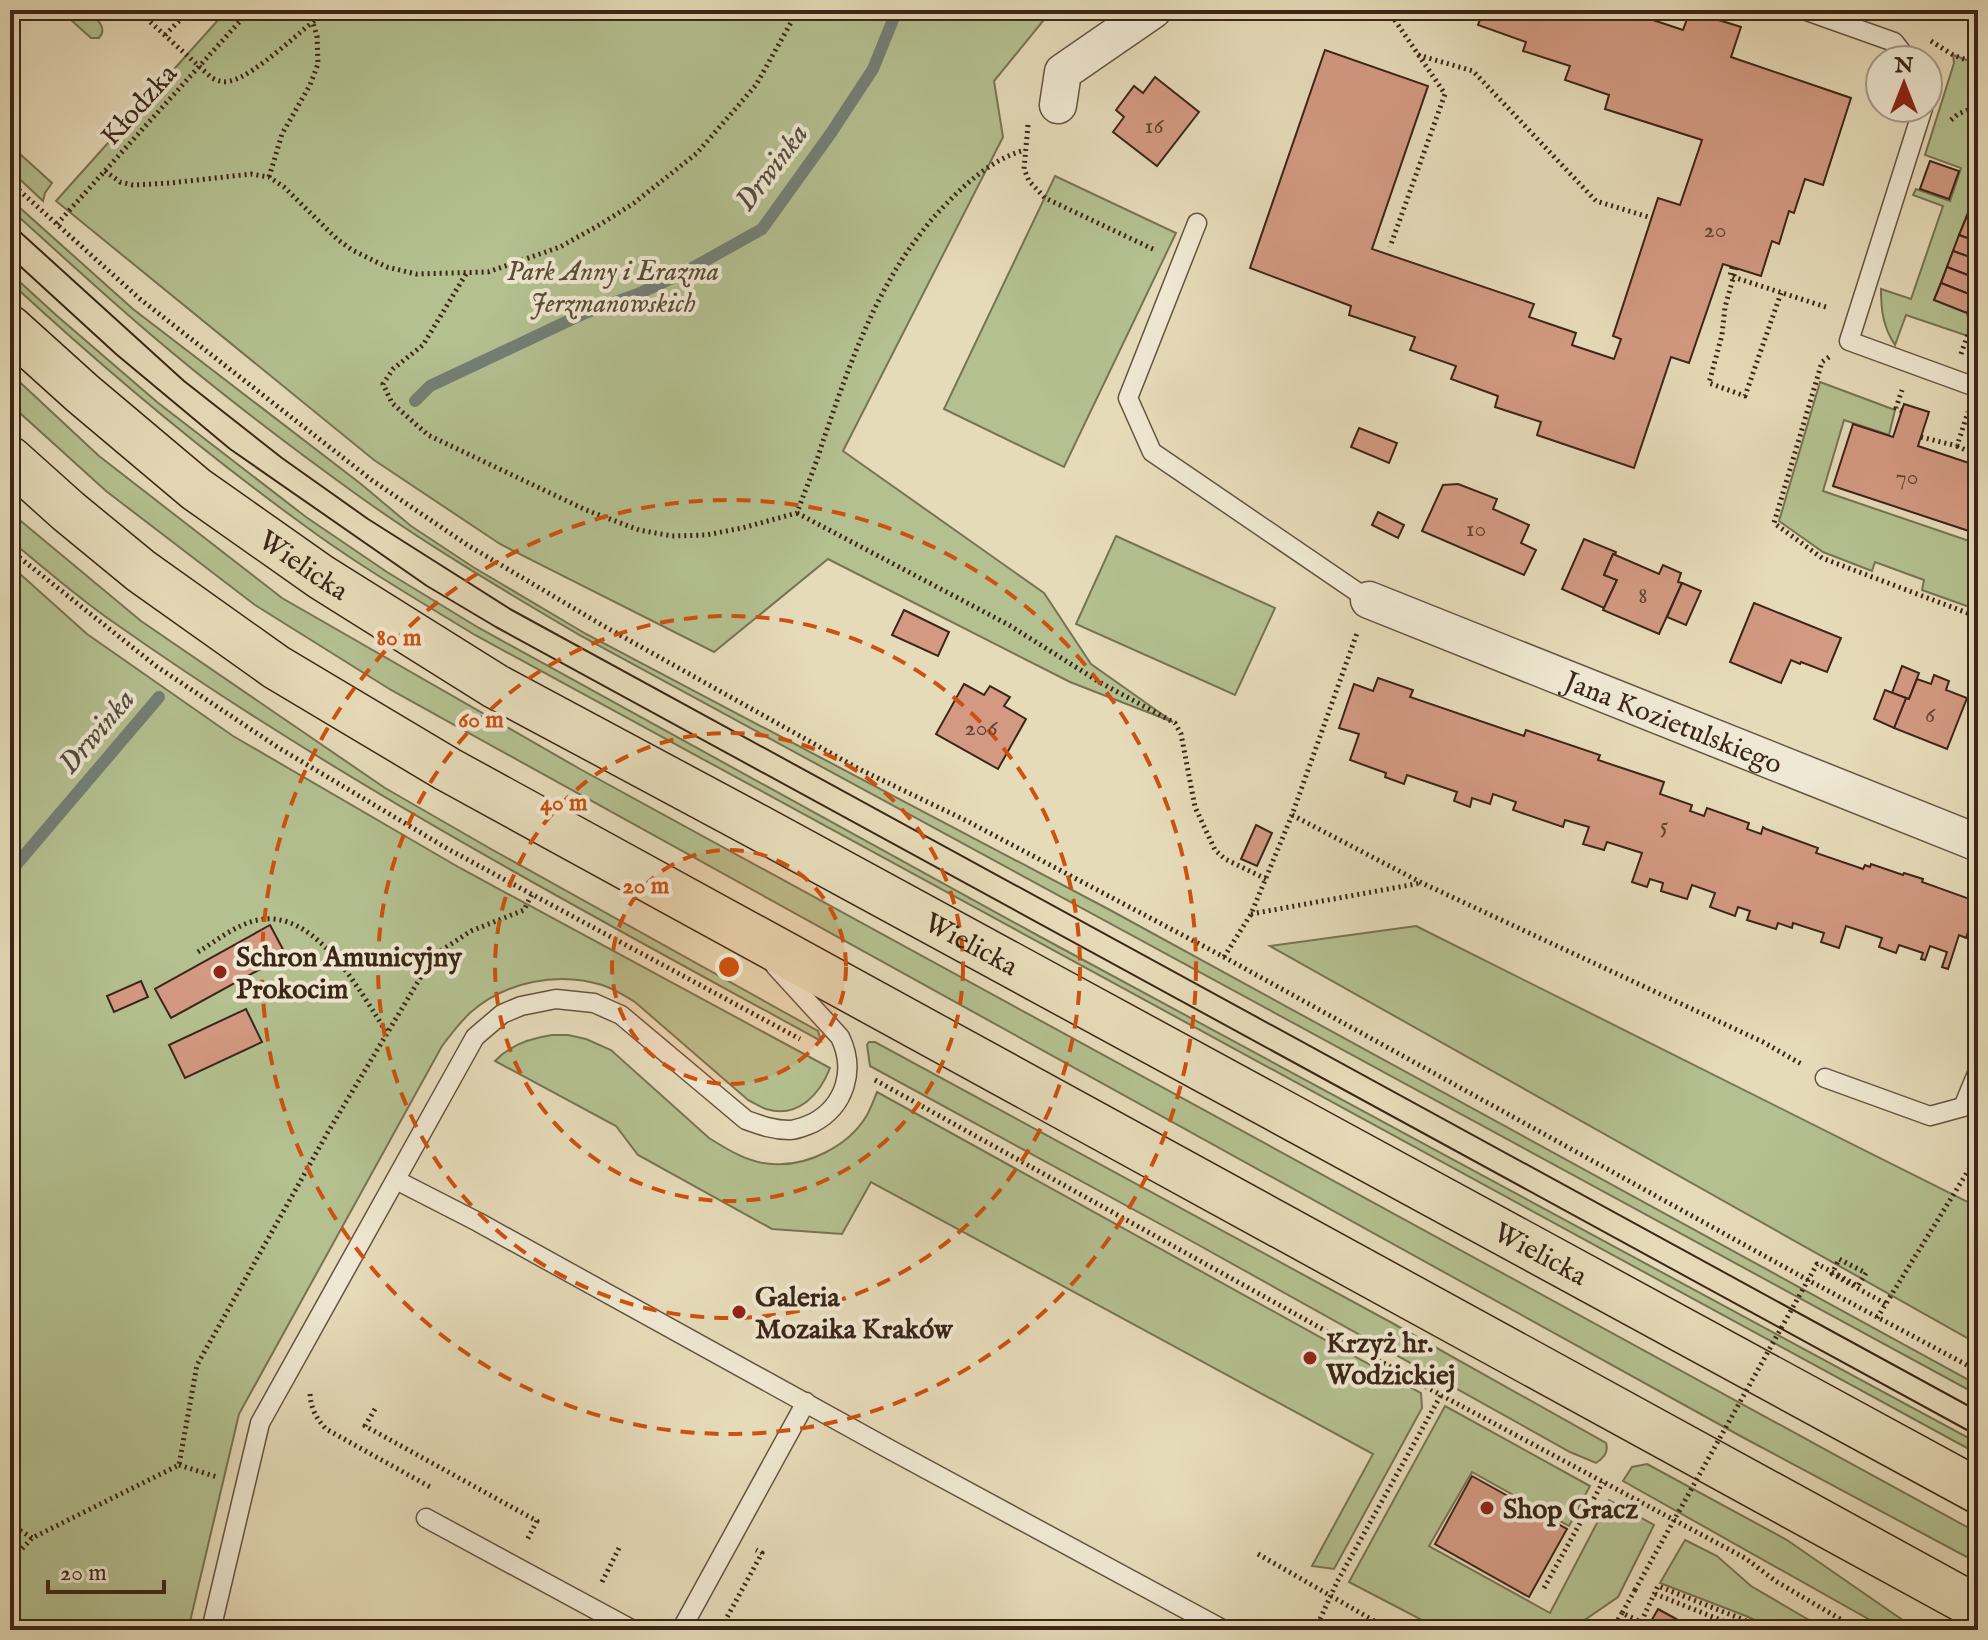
<svg xmlns="http://www.w3.org/2000/svg" width="1988" height="1640" viewBox="0 0 1988 1640" font-family="'IM FELL English',serif">
	<style>
		.green { fill: #b4c090; stroke: #787354; stroke-width: 2 }
		.lines { fill: none; stroke-linecap: round; stroke-linejoin: round }
		.stream { stroke: #737f76; stroke-width: 12 }
		.building { fill: #d39982; stroke: #3c2617; stroke-width: 2 }
		.service-casing { stroke: #665340; stroke-width: 21 }
		.minor-casing { stroke: #665340; stroke-width: 39 }
		.primary-casing { stroke: #3c2617; stroke-width: 47 }
		.path { stroke: #3c2617; stroke-width: 5; stroke-dasharray: 2 4; stroke-linecap: butt }
		.service { stroke: #efe8d2; stroke-width: 18 }
		.minor { stroke: #efe8d2; stroke-width: 36 }
		.primary { stroke: #e6dbb9; stroke-width: 44 }
		.tram { stroke: #3c2617; stroke-width: 2 }
		.path-bridge { stroke: #3c2617; stroke-width: 5; stroke-dasharray: 2 4; stroke-linecap: butt }
		.ring { fill: none; stroke: #ce510e; stroke-width: 4; stroke-dasharray: 14 10 }
		.poi-dot { fill: #8f2418; stroke: #efe8d2; stroke-width: 3 }
		.labels { text-anchor: middle; stroke-width: 8; stroke-linejoin: round; paint-order: stroke }
		.number-label { font-size: 24px; fill: #624332 }
		.street-label { font-size: 28px; fill: #3c2617; stroke: #efe8d2 }
		.park-label { font-size: 28px; font-style: italic; fill: #5a4c35; stroke: #efe8d2 }
		.poi-label { font-size: 28px; font-weight: bold; fill: #3c2617; stroke: #efe8d2; text-anchor: start }
		.water-label { font-size: 30px; font-style: italic; fill: #534b3f; stroke: #efe8d2 }
		.centre { fill: #ce510e; stroke: #efe8d2; stroke-width: 4 }
		.ring-label { font-size: 24px; text-anchor: middle; font-weight: bold; fill: #ce510e; stroke: #efe8d2; stroke-width: 8; stroke-linejoin: round; paint-order: stroke }
	</style>
	<rect width="100%" height="100%" fill="#e6dbb9"/>
	<filter id="stains"><feTurbulence type="fractalNoise" baseFrequency=".0025" numOctaves="4"/><feColorMatrix values="0 0 0 0 .2 0 0 0 0 .09 0 0 0 0 .02 0 0 0 .5 -.17"/></filter>
	<radialGradient id="worn" r=".72"><stop offset=".6" stop-color="#630" stop-opacity="0"/><stop offset="1" stop-color="#630" stop-opacity=".3"/></radialGradient>
	<g class="green">
		<path d="M60 10H87C95 18 109 27 99 38H91Z"/>
		<polygon points="227,10 1052,10 994,81 1003,137 843,451 1044,593 1091,664 1173,722 1070,682 828,559 714,652 500,544 374,460 56,201"/>
		<path d="M1953 55 1978 64V187L1934 300 1967 313V315L1974 317 1968 335H1965L1906 315 1895 345C1883 327 1881 310 1881 289L1911 299 1943 206 1913 195 1916 189 1950 201 1961 168 1925 155 1954 63Z"/>
		<polygon points="10,145 52,183 45,193 43,201 10,170"/>
		<polygon points="1055,176 1176,233 1064,467 944,409"/>
		<path d="M10 199 133 309 361 484 411 526 473 567 586 634 1110 910 1978 1385V1395L581 636C505 591 428 546 356 494 277 437 200 378 127 314 88 280 49 244 10 209Z"/>
		<path d="M10 273 56 315 157 402 306 517 387 572 479 628 1037 935 1978 1443V1454L475 635C416 599 356 564 301 523 199 449 103 368 10 282Z"/>
		<polygon points="10,373 99,456 282,598 580,769 1978,1533 1978,1563 1744,1438 391,690 255,605 106,491 10,404"/>
		<polygon points="1820,382 1895,410 1889,435 1844,420 1823,491 1978,544 1978,610 1922,590 1924,580 1875,562 1872,571 1823,552 1779,521"/>
		<path d="M10 512 141 621 385 788 491 849 818 1031 821 1041C582 910 340 782 116 624 81 600 49 572 16 545L10 540Z"/>
		<polygon points="1116,536 1275,608 1235,695 1076,624"/>
		<path d="M10 565 87 634 233 736 460 868 830 1068C820 1094 798 1119 766 1109 760 1107 754 1103 748 1100L635 1002C624 995 614 989 602 985 558 971 505 982 471 1012 460 1022 451 1034 442 1046L239 1414 188 1630H10Z"/>
		<polygon points="1416,926 1978,1207 1978,1344 1270,946"/>
		<path d="M552 1035H568L586 1039 611 1050 709 1138C728 1150 749 1163 772 1164 807 1167 849 1146 867 1115 871 1108 874 1099 877 1092L1421 1393 1422 1408 1334 1569 1312 1566 1373 1454 871 1182 842 1234 772 1229 638 1155 616 1126 495 1061C510 1045 531 1038 552 1035Z"/>
		<path d="M869 1042H875L1394 1324 1606 1443C1609 1452 1604 1458 1596 1463L1570 1452 1195 1243 870 1066 867 1045Z"/>
		<polygon points="1445,1406 1590,1486 1569,1526 1472,1472 1429,1546 1550,1613 1609,1500 1654,1525 1618,1597 1570,1630 1441,1630 1349,1582"/>
		<polygon points="1647,1464 1787,1540 1917,1630 1888,1630 1623,1481 1632,1467"/>
		<polygon points="1685,1540 1717,1556 1751,1586 1826,1630 1776,1630 1746,1616 1660,1583"/>
	</g>
	<g class="lines">
		<g class="stream">
			<polyline points="415,401 430,386 585,313 638,294 685,272 762,229 831,133 873,69 897,10"/>
			<polyline points="10,872 159,697"/>
		</g>
	</g>
	<g class="building">
		<polygon points="1481,10 1643,10 1641,16 1683,30 1690,11 1741,27 1731,57 1851,98 1823,185 1805,179 1794,213 1789,211 1779,244 1772,241 1761,276 1723,264 1689,363 1671,357 1634,468 1537,435 1541,422 1495,407 1498,396 1451,379 1456,366 1410,350 1415,337 1349,315 1351,306 1250,268 1325,50 1428,86 1372,249 1534,304 1529,317 1576,333 1572,345 1614,359 1621,339 1613,336 1658,198 1680,205 1702,140 1605,109 1609,95 1565,80 1570,66 1523,51 1526,42 1478,25 1483,11"/>
		<polygon points="1155,77 1199,112 1157,166 1113,132 1124,117 1116,110 1134,86 1143,93"/>
		<polygon points="1930,161 1959,171 1949,199 1920,189"/>
		<polygon points="1972,202 1978,204 1978,223 1966,218"/>
		<polygon points="1966,218 1978,223 1978,242 1959,235"/>
		<polygon points="1959,235 1978,242 1978,260 1953,251"/>
		<polygon points="1953,251 1978,260 1978,279 1947,267"/>
		<polygon points="1947,267 1978,279 1978,285 1974,296 1941,283"/>
		<polygon points="1941,283 1974,296 1967,313 1934,300"/>
		<polygon points="1904,404 1929,412 1918,446 1978,466 1978,534 1833,486 1853,424 1893,437"/>
		<polygon points="1359,428 1397,443 1389,463 1351,447"/>
		<polygon points="1458,484 1497,499 1493,509 1529,525 1521,543 1536,550 1524,575 1422,531 1443,485"/>
		<polygon points="1378,512 1404,525 1398,538 1372,525"/>
		<polygon points="1584,539 1616,552 1615,555 1613,554 1604,575 1617,580 1604,608 1562,589"/>
		<polygon points="1613,554 1659,574 1663,565 1681,573 1678,582 1682,583 1659,634 1603,610 1617,580 1604,575"/>
		<polygon points="1682,583 1701,591 1686,625 1667,617"/>
		<polygon points="1754,603 1841,638 1827,672 1801,662 1800,664 1791,660 1781,683 1730,662"/>
		<polygon points="904,610 949,632 938,656 892,635"/>
		<polygon points="1902,666 1919,673 1909,699 1892,693"/>
		<polygon points="1934,675 1949,681 1946,690 1967,698 1947,749 1894,728 1906,698 1909,699 1917,679 1931,684"/>
		<polygon points="1378,678 1413,690 1410,697 1524,736 1526,730 1600,755 1598,760 1664,782 1660,794 1692,805 1690,811 1704,816 1707,808 1749,823 1747,829 1761,834 1763,827 1766,829 1818,848 1816,853 1863,869 1865,865 1870,867 1871,864 1903,875 1904,873 1923,879 1922,882 1978,902 1966,938 1959,935 1948,969 1942,967 1947,952 1930,946 1925,960 1921,959 1923,953 1899,945 1896,953 1879,947 1882,938 1846,926 1839,948 1821,942 1824,933 1793,923 1792,928 1778,923 1776,929 1747,920 1750,911 1738,907 1735,916 1710,907 1715,893 1692,885 1687,899 1661,891 1663,883 1650,879 1647,887 1632,882 1642,853 1607,842 1604,850 1583,844 1589,827 1565,820 1563,827 1513,810 1516,802 1493,794 1490,804 1472,798 1470,807 1454,801 1457,792 1407,775 1404,784 1385,777 1386,773 1350,760 1359,734 1339,728 1354,684 1373,691"/>
		<polygon points="964,684 984,695 990,686 1010,697 1004,706 1026,719 998,769 936,734"/>
		<polygon points="1885,690 1906,698 1894,728 1874,719"/>
		<polygon points="1256,825 1272,833 1257,866 1241,859"/>
		<polygon points="270,925 286,955 171,1018 155,989"/>
		<polygon points="141,981 148,997 114,1012 107,996"/>
		<polygon points="246,1009 262,1042 185,1078 169,1045"/>
		<polygon points="1472,1476 1567,1529 1529,1597 1435,1544"/>
		<polygon points="1658,1609 1696,1630 1646,1630"/>
	</g>
	<g class="lines">
		<g class="service-casing">
			<g id="service">
				<polyline points="1804,10 1894,42 1908,60"/>
				<polyline points="1928,84 1930,86 1928,91"/>
				<polyline points="1923,108 1849,341 1978,388"/>
				<polyline points="1197,223 1128,398 1152,452 1369,600"/>
				<polyline points="1825,1078 1930,1116 1963,1107 1978,1071"/>
				<polyline points="396,1180 478,1222 889,1449 1224,1630"/>
				<polyline points="426,1518 633,1630"/>
				<path d="M211 1630 260 1423 475 1037 502 1014 521 1006 556 999 594 1003 621 1015 746 1120C760 1125 773 1130 789 1130 797 1130 805 1126 813 1123 845 1106 856 1070 840 1037L775 966"/>
				<polyline points="681,1630 806,1402"/>
			</g>
		</g>
		<g class="minor-casing">
			<g id="minor">
				<polyline points="1058,105 1063,72 1153,10"/>
				<path id="s1" d="M1369 600 1978 843"/>
			</g>
		</g>
		<g class="primary-casing">
			<g id="primary">
				<path id="s2" d="M10 328 82 393 196 489 321 577 495 686 758 827 1978 1491"/>
				<polyline points="10,459 68,511 141,571 276,667 447,769 1978,1608"/>
			</g>
		</g>
		<g class="path">
			<path d="M137 10 212 78C218 81 223 83 230 81 255 76 304 27 328 10"/>
			<polyline points="1388,10 1445,94 1390,247"/>
			<polyline points="165,35 180,20 170,10"/>
			<polyline points="1931,41 1953,55 1978,64"/>
			<polyline points="1418,55 1473,71 1596,201 1652,218"/>
			<polyline points="1951,120 1958,114 1978,106"/>
			<polyline points="1028,125 1024,169 1029,181 1045,198 1155,250"/>
			<polyline points="105,171 120,182 133,185 170,183 251,174 269,177 284,187 337,239 352,250 387,267 416,274 488,272 560,247 601,224 634,203 697,153 756,85 798,10"/>
			<polyline points="269,177 282,134 310,85 318,64 317,36 309,10"/>
			<polyline points="10,182 140,299 373,481 469,546 602,625 859,769 967,821 1224,957 1808,1280 1978,1371"/>
			<polyline points="57,224 250,10"/>
			<polyline points="1732,267 1730,276 1829,308"/>
			<polyline points="1736,268 1725,307 1722,335 1709,383 1745,396 1781,293"/>
			<path d="M466 274 423 345 393 369 383 384 392 403 428 435 586 510 639 530 672 536 706 535 742 528 797 513C805 490 815 468 822 444 847 372 873 294 921 233 932 218 945 205 958 192 977 174 999 157 1025 150"/>
			<polyline points="1961,354 1974,317 1978,317"/>
			<polyline points="1829,357 1822,362 1774,523 1822,558 1978,617"/>
			<polyline points="1902,411 1896,408 1902,390"/>
			<polyline points="1921,437 1957,446 1968,412"/>
			<polyline points="1957,446 1978,456"/>
			<polyline points="797,513 1009,625 1101,683 1175,723 1181,734 1195,807 1215,850 1225,859 1266,879"/>
			<polyline points="10,550 156,666 279,748 448,849 800,1039"/>
			<polyline points="1292,815 1422,883 1763,1042 1803,1065"/>
			<polyline points="1251,914 1421,883"/>
			<path d="M198 952C216 941 237 924 258 920 316 908 361 993 387 1033"/>
			<polyline points="1224,957 1251,914 1292,815 1357,633"/>
			<polyline points="875,1080 1441,1395 1745,1558 1777,1582 1859,1630"/>
			<polyline points="1838,1275 1858,1286 1866,1273 1839,1259 1832,1274 1886,1304"/>
			<polyline points="1877,1318 1973,1163 1978,1150"/>
			<path d="M310 1394C311 1409 316 1418 326 1429L432 1488"/>
			<polyline points="375,1409 365,1426 537,1521 527,1540"/>
			<polyline points="179,1465 217,1477"/>
			<polyline points="10,1524 32,1538"/>
			<polyline points="1258,1554 1390,1630"/>
			<polyline points="10,1562 32,1538 179,1465 197,1365 328,1132 434,955 471,931 524,910 532,894"/>
			<polyline points="602,1582 619,1548"/>
			<polyline points="1544,1588 1603,1482"/>
			<polyline points="1635,1590 1622,1613 1641,1622 1658,1586 1744,1620 1764,1630"/>
			<polyline points="1655,1594 1746,1630"/>
			<polyline points="742,1630 725,1621 762,1553 756,1550"/>
			<polyline points="1315,1630 1337,1582 1441,1395"/>
			<polyline points="1612,1630 1622,1613"/>
		</g>
		<use href="#service" class="service"/>
		<use href="#minor" class="minor"/>
		<use href="#primary" class="primary"/>
		<g class="tram">
			<polyline points="10,223 184,381 282,458 368,519 510,609 1978,1411"/>
			<polyline points="10,257 116,354 230,449 427,586 496,627 1978,1436"/>
		</g>
		<polyline class="path-bridge" points="1635,1590 1817,1264 1838,1275"/>
	</g>
	<circle cx="729" cy="967" r="117" fill="#ce510e" fill-opacity=".12"/>
	<g class="ring">
		<circle cx="729" cy="967" r="117"/>
		<circle cx="729" cy="967" r="234"/>
		<circle cx="729" cy="967" r="351"/>
		<circle cx="729" cy="967" r="467"/>
	</g>
	<g class="poi-dot">
		<circle cx="220" cy="972" r="8"/>
		<circle cx="739" cy="1312" r="8"/>
		<circle cx="1310" cy="1358" r="8"/>
		<circle cx="1487" cy="1508" r="8"/>
	</g>
	<g class="labels">
		<g class="number-label">
			<text x="1154" y="133">16</text>
			<text x="1715" y="237">20</text>
			<text x="1907" y="484">70</text>
			<text x="1476" y="536">10</text>
			<text x="1643" y="603">8</text>
			<text x="1930" y="722">6</text>
			<text x="981" y="735">206</text>
			<text x="1664" y="833">5</text>
		</g>
		<g class="street-label">
			<text transform="translate(138 104) rotate(-48)" y="10">Kłodzka</text>
			<text dy="10" stroke="none"><textPath href="#s2" startOffset="378">Wielicka</textPath></text>
			<text dy="10" stroke="none"><textPath href="#s1" startOffset="328">Jana Kozietulskiego</textPath></text>
			<text dy="10" stroke="none"><textPath href="#s2" startOffset="1146">Wielicka</textPath></text>
			<text dy="10" stroke="none"><textPath href="#s2" startOffset="1794">Wielicka</textPath></text>
		</g>
		<g class="park-label">
			<text x="613" y="280">Park Anny i Erazma<tspan x="613" dy="32">Jerzmanowskich</tspan></text>
		</g>
		<g class="poi-label">
			<text x="236" y="966">Schron Amunicyjny<tspan x="236" dy="32">Prokocim</tspan></text>
			<text x="755" y="1306">Galeria<tspan x="755" dy="32">Mozaika Kraków</tspan></text>
			<text x="1326" y="1352">Krzyż hr.<tspan x="1326" dy="32">Wodzickiej</tspan></text>
			<text x="1503" y="1518">Shop Gracz</text>
		</g>
		<g class="water-label">
			<text transform="translate(771 167) rotate(-53)" y="10">Drwinka</text>
			<text transform="translate(96 731) rotate(-50)" y="10">Drwinka</text>
		</g>
	</g>
	<circle cx="729" cy="967" r="12" class="centre"/>
	<g class="ring-label">
		<text x="399" y="645">80 m</text>
		<text x="481" y="727">60 m</text>
		<text x="564" y="810">40 m</text>
		<text x="646" y="893">20 m</text>
	</g>
	<rect width="1988" height="1640" fill="none" stroke="#e6dbb9" stroke-width="40"/>
	<rect x="12" y="12" width="1964" height="1616" fill="none" stroke="#3c2617" stroke-width="4"/>
	<rect x="20" y="20" width="1948" height="1600" fill="none" stroke="#3c2617" stroke-width="2"/>
	<g transform="translate(1904 84)"><circle r="38" fill="#efe8d2" stroke="#a79a87" stroke-width="2"/>
	<path d="M0-6L14 30L0 20L-14 30Z" fill="#8f2418"/>
	<text y="-12" font-size="22" font-weight="bold" text-anchor="middle" fill="#3c2617">N</text>
	</g>
	<path d="M48 1580v12h116v-12" fill="none" stroke="#3c2617" stroke-width="4"/>
	<text x="60" y="1580" font-size="24" fill="#3c2617" stroke="#efe8d2" stroke-width="6" paint-order="stroke">20 m</text>
	<rect width="100%" height="100%" filter="url(#stains)"/>
	<rect width="100%" height="100%" fill="url(#worn)"/>
</svg>
